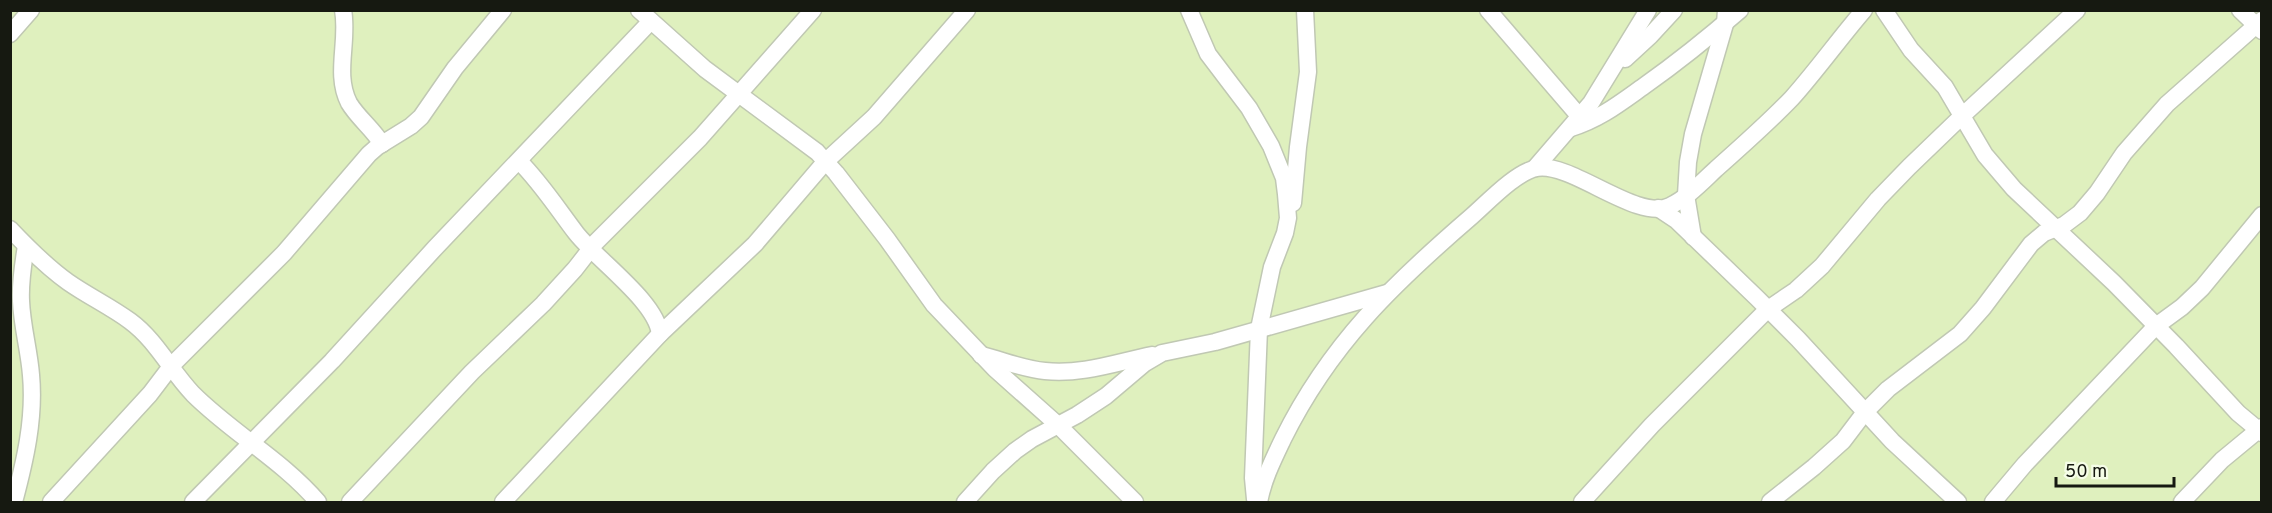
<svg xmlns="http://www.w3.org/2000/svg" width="2272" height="513" viewBox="0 0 2272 513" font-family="Overpass,sans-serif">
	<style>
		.green { fill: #dff0be }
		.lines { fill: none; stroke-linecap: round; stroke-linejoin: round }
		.street-casing { stroke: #c0c8b3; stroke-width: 19 }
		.street { stroke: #fff; stroke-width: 16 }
	</style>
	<rect width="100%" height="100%" fill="#f5fde7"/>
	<rect class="green" x="11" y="11" width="2250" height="491"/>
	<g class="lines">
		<g class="street-casing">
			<g id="street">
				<path d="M343 10C349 41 334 74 349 103 358 118 373 129 382 144"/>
				<polyline points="639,10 705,69 817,152 836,173 887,239 934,305 995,369 1058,425 1135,502"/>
				<polyline points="1189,10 1208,54 1249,108 1271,146 1284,178 1286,194 1288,218 1285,233 1272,267 1259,329 1253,478 1255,499"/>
				<polyline points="1488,10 1580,117"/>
				<polyline points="1884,10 1911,50 1945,87 1985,155 2014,189 2114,283 2176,346 2238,413 2262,433"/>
				<polyline points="2240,10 2262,31"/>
				<polyline points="10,34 31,10"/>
				<polyline points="1625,59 1650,36 1674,10"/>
				<path d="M1571 128C1600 119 1620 103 1644 86 1678 62 1709 37 1740 10"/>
				<path d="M519 161C541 183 557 208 576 233 597 260 656 301 660 334"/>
				<polyline points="1535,168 1591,103 1648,10"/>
				<polyline points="1293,203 1298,147 1308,72 1305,10"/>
				<polyline points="1658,208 1676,220 1757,298 1798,339 1892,441 1958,502"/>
				<path d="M10 229C28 248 47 267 68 282 88 296 111 307 130 321 156 340 171 371 193 394 232 433 282 460 318 502"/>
				<polyline points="1693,237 1686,195 1688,162 1693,134 1725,24 1726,10"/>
				<path d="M981 355C1002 360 1023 369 1045 371 1082 375 1117 362 1152 355"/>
				<path d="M14 502C25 461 35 418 31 375 29 350 22 326 21 301 20 283 23 264 26 246"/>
				<polyline points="51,502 150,394 172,365 284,253 369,154 377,147 411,126 421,117 455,68 503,10"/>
				<polyline points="193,502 332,361 435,248 651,21"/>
				<polyline points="350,502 472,372 543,304 575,269 596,242 700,138 813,10"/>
				<polyline points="503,502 660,334 755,244 825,162 874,117 967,10"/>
				<polyline points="965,502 993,471 1015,451 1032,439 1077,415 1106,396 1145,363 1162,353 1215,342 1387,293"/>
				<path d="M1259 502C1263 480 1273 460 1283 439 1330 344 1393 284 1472 216 1489 201 1516 172 1537 168 1572 162 1637 222 1670 206 1687 198 1702 182 1716 169 1742 146 1768 123 1792 98 1817 70 1839 39 1864 10"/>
				<polyline points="1582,502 1652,425 1768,309 1796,290 1822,266 1878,199 1909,167 1962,116 2077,10"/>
				<polyline points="1770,502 1814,467 1843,441 1865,412 1888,389 1960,334 1983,308 2031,244 2044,233 2064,225 2080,213 2097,193 2124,153 2167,104 2262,20"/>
				<polyline points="1993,502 2025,464 2156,326 2182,307 2202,288 2262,215"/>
				<polyline points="2182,502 2222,460 2262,427"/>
			</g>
		</g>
		<use href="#street" class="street"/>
	</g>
	<rect width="2272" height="513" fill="none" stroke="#161911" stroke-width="24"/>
	<path d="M2056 477v9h118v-9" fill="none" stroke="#161911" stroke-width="3"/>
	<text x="2065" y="477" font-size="18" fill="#161911" stroke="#f5fde7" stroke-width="4.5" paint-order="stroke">50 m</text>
</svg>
